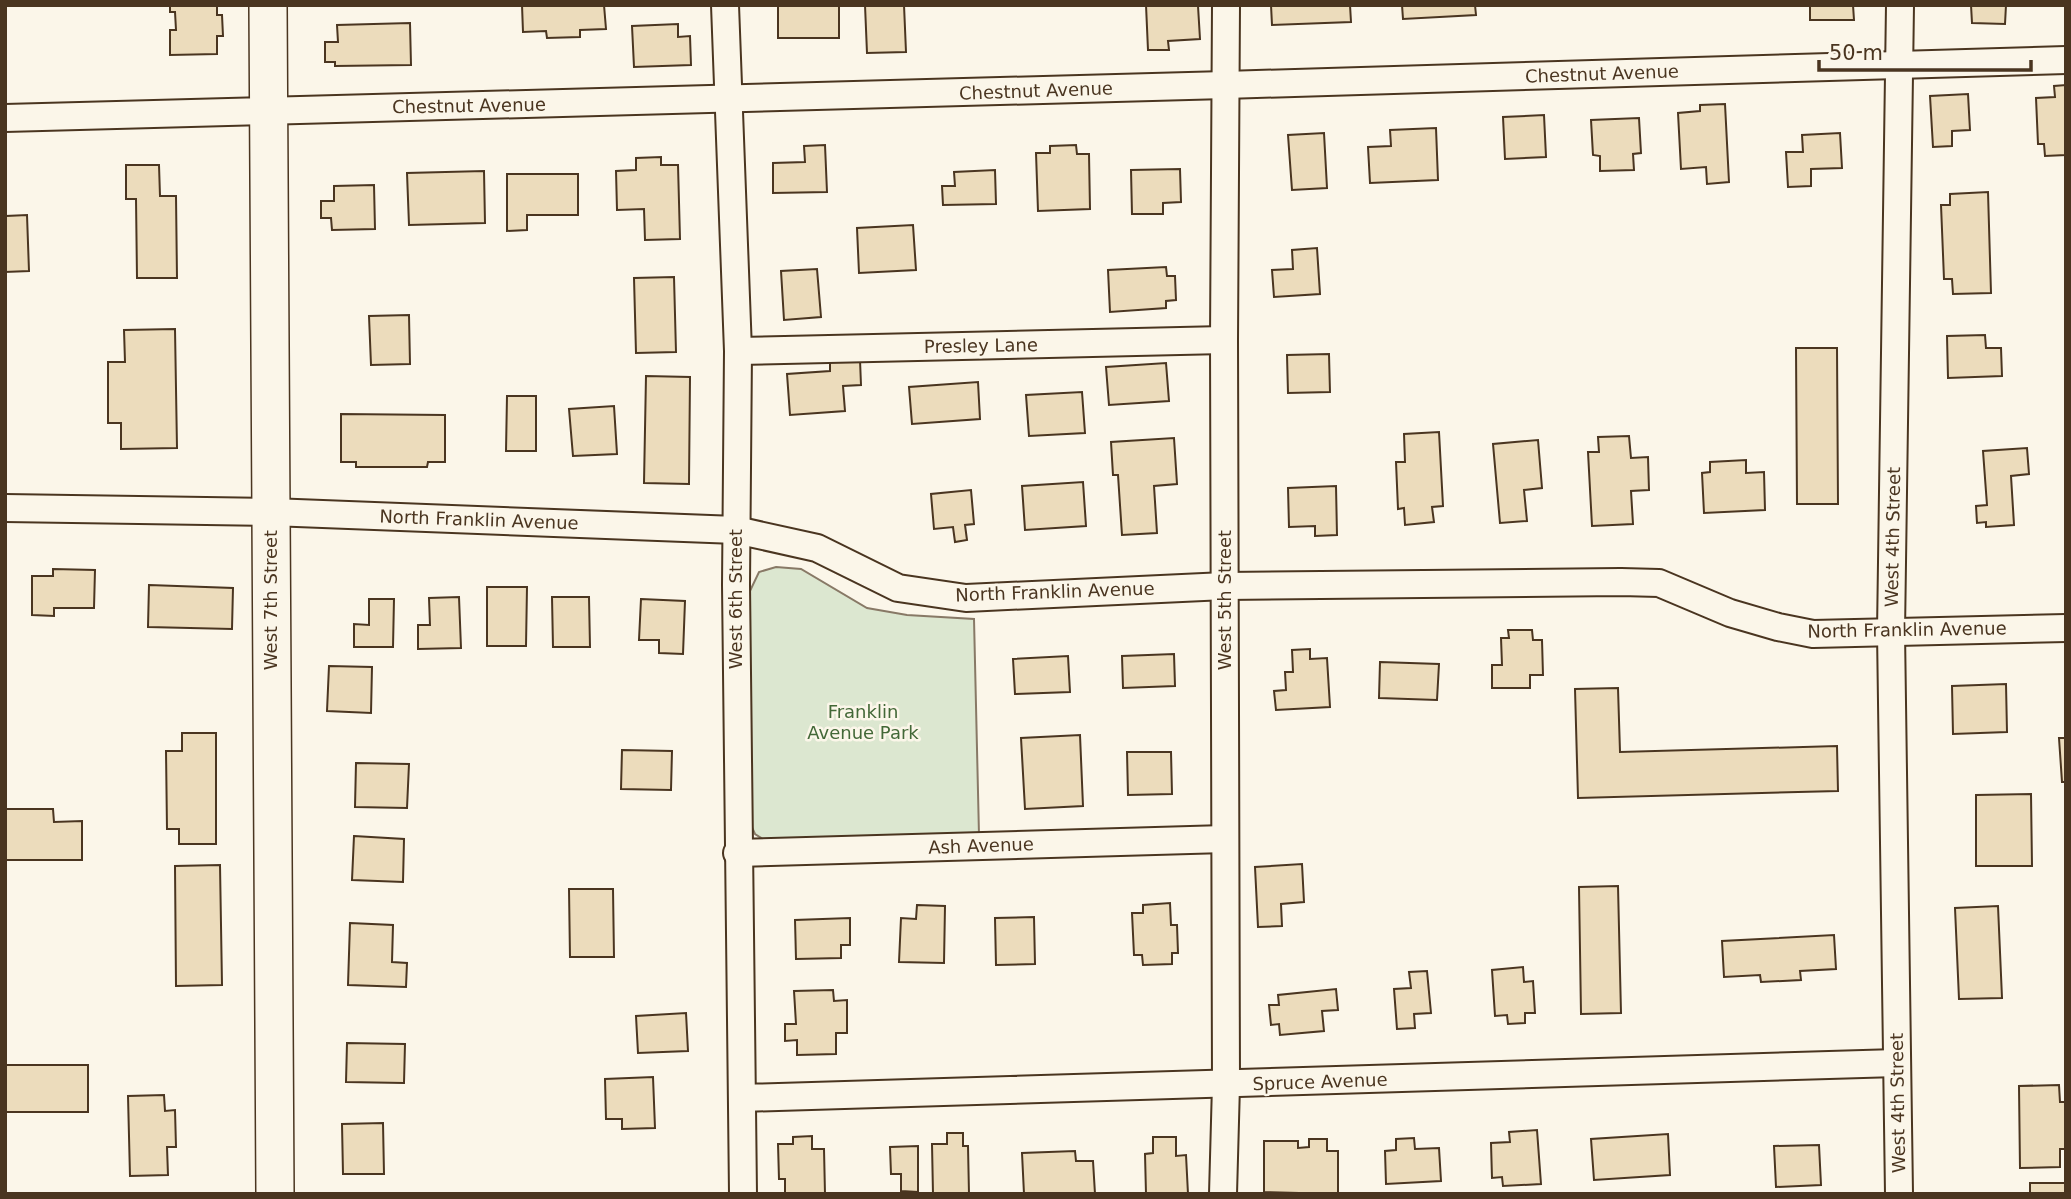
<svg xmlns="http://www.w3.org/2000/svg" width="2071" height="1199" viewBox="0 0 2071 1199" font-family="'DejaVu Sans',sans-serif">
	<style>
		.green { fill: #dce7d0; stroke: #887966; stroke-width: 2 }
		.building { fill: #ecdcbc; stroke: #4a3520; stroke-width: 2 }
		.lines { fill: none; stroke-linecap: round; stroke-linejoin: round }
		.street-casing { stroke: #4a3520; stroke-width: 30 }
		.secondary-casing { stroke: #4a3520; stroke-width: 40 }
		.street { stroke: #fbf6e9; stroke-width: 26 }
		.secondary { stroke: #fbf6e9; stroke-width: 37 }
		.labels { text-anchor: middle; stroke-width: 5; stroke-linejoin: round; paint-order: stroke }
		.street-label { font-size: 18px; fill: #4a3520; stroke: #fbf6e9 }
		.park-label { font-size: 18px; fill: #436837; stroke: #fbf6e9 }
	</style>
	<rect width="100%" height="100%" fill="#fbf6e9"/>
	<polygon class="green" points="776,567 801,569 867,608 907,615 974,619 979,835 766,841 755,834 750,823 749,593 759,572"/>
	<g class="building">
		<polygon points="170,5 217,5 217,15 222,15 223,36 217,36 217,54 170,55 170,30 176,30 175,12 170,12"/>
		<polygon points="522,5 604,5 606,29 580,30 580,37 547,38 546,31 523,32"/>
		<rect x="778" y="5" width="61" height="33"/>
		<polygon points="865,5 904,5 906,52 867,53"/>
		<polygon points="1146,5 1198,6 1200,39 1168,41 1169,50 1148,50"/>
		<polygon points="1271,5 1350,5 1351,22 1272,25"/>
		<polygon points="1402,5 1475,5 1476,15 1403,19"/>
		<polygon points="1810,5 1853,5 1854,20 1810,20"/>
		<polygon points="1971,5 2006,5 2005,24 1972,23"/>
		<polygon points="410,23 411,65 335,66 335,62 325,62 325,42 338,42 337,25"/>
		<polygon points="678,24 678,37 690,36 691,65 634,67 632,26"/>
		<polygon points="2066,85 2066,155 2045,156 2044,144 2038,144 2036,98 2055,97 2054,86"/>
		<polygon points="1968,94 1970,130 1952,131 1952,146 1933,147 1930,96"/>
		<polygon points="1725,104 1729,182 1707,184 1706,167 1681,169 1678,113 1700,111 1700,105"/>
		<polygon points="1544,115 1546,157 1505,159 1503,117"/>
		<polygon points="1639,118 1641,153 1633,154 1634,170 1600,171 1600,156 1593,155 1591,120"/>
		<polygon points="1436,128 1438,180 1370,183 1368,147 1391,146 1390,130"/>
		<polygon points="1324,133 1327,188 1292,190 1288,135"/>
		<polygon points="1840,133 1842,168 1811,169 1811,186 1788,187 1786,152 1803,152 1802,135"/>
		<polygon points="825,145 827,192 773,193 773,163 805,162 804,146"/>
		<polygon points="1076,145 1077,154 1089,154 1090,209 1038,211 1036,153 1050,153 1050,146"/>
		<polygon points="661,157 661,165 678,165 680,239 645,240 644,209 617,210 616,171 636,170 636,158"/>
		<polygon points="126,165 159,165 160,196 176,196 177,278 137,278 136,199 126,199"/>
		<polygon points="1180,169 1181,202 1163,203 1163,214 1132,214 1131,170"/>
		<polygon points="995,170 996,204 943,205 942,186 955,186 954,172"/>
		<polygon points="484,171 485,223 409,225 407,173"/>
		<polygon points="507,174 578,174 578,215 527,215 527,230 507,231"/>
		<polygon points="374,185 375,229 332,230 331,218 321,218 321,201 334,201 334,186"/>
		<polygon points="1988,192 1991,293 1953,294 1952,279 1944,279 1941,205 1950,205 1950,194"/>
		<polygon points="27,215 29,271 5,272 6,216"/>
		<polygon points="913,225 916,270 859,273 857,228"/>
		<polygon points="1317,248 1320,294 1274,297 1272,270 1293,269 1292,250"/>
		<polygon points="1166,267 1167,276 1175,276 1176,300 1166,301 1166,308 1110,312 1108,270"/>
		<polygon points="817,269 821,317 784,320 781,271"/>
		<polygon points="674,277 676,352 636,353 634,278"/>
		<polygon points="409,315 410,364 371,365 369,316"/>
		<polygon points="175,329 177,448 121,449 121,423 108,423 108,362 125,362 124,330"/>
		<polygon points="1985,335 1986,348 2001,348 2002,376 1948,378 1947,336"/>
		<polygon points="1796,348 1837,348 1838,504 1797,504"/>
		<polygon points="1329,354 1330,392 1288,393 1287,355"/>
		<polygon points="860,360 861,385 843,386 845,411 790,415 787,374 830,371 830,362"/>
		<polygon points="1166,363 1169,401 1109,405 1106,367"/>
		<polygon points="646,376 690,377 689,484 644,483"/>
		<polygon points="978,382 980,419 912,424 909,387"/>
		<polygon points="1082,392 1085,433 1029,436 1026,395"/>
		<polygon points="507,396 536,396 536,451 506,451"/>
		<polygon points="614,406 617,454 573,456 569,409"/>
		<polygon points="341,414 445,415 445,462 428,462 427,467 356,467 356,462 341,462"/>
		<polygon points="1439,432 1443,506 1432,507 1434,522 1405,525 1404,508 1398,509 1396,462 1405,462 1404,434"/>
		<polygon points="1629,436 1631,458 1648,457 1649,490 1631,491 1633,524 1592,526 1588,452 1599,452 1598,437"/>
		<polygon points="1174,438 1177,484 1154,486 1157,533 1122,535 1118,475 1113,475 1111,442"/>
		<polygon points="1538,440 1542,488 1524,490 1527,521 1500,523 1493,444"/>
		<polygon points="2027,448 2029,474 2011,476 2014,525 1986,527 1986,522 1977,523 1976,506 1987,505 1983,451"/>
		<polygon points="1746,460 1746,473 1764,472 1765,510 1704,513 1702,473 1710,472 1710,462"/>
		<polygon points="1083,482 1086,526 1025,530 1022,486"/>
		<polygon points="1336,486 1337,535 1315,536 1315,526 1289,527 1288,488"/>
		<polygon points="971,490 974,524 965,525 967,540 955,542 953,527 934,529 931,494"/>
		<polygon points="53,569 95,570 94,608 54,608 54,616 32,615 32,576 53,576"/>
		<polygon points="149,585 233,588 232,629 148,627"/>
		<polygon points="487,587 527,587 526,646 487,646"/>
		<polygon points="459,597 461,648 418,649 418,625 430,625 429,598"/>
		<polygon points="552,597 589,597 590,647 553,647"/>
		<polygon points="369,599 394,599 393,647 354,647 354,624 369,625"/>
		<polygon points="641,599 685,601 683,654 659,653 659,640 639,640"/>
		<polygon points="1508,630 1532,630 1533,640 1542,640 1543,675 1530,675 1530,688 1492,688 1492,665 1502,665 1501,638 1509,638"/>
		<polygon points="1310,649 1310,659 1327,658 1330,707 1276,710 1274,691 1286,690 1285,672 1293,672 1292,650"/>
		<polygon points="1174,654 1175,686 1123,688 1122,656"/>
		<polygon points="1068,656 1070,692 1015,694 1013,659"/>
		<polygon points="1380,662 1439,664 1437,700 1379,698"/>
		<polygon points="329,666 372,667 371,713 327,711"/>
		<polygon points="2006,684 2007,732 1953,734 1952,686"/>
		<polygon points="1618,688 1620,752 1837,746 1838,791 1578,798 1575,689"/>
		<polygon points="182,733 216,733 216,844 179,844 179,829 167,829 166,751 182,751"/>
		<polygon points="1080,735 1083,806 1025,809 1021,738"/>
		<polygon points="2059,738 2066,738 2066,782 2062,782"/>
		<polygon points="622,750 672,751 671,790 621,789"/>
		<polygon points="1127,752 1171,752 1172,794 1128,795"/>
		<polygon points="356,763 409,764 407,808 355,807"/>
		<polygon points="2031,794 2032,866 1976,866 1976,795"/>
		<polygon points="5,809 53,809 54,822 82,821 82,860 5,860"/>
		<polygon points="354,836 404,839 403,882 352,880"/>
		<polygon points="1302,864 1304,902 1281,904 1282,926 1258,927 1255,867"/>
		<polygon points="220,865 222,985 176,986 175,866"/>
		<polygon points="1618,886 1621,1013 1581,1014 1579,887"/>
		<polygon points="569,889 613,889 614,957 570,957"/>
		<polygon points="1170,903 1171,925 1177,925 1178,953 1172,953 1172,964 1143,965 1142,955 1134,955 1132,913 1143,913 1143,905"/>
		<polygon points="917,905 945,906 944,963 899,962 901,918 916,919"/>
		<polygon points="1998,906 2002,998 1959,999 1955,908"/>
		<polygon points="1034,917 1035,964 996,965 995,918"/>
		<polygon points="850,918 850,945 841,945 841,958 796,959 795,920"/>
		<polygon points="350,923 393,925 392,962 407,963 406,987 348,985"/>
		<polygon points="1834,935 1836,969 1800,971 1801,980 1761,982 1760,975 1724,977 1722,941"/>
		<polygon points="1523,967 1524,982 1533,981 1535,1013 1525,1013 1525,1023 1508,1024 1507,1015 1495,1016 1492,970"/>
		<polygon points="1427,971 1431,1013 1414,1014 1415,1028 1397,1029 1394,989 1411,988 1409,972"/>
		<polygon points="1336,989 1338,1010 1322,1011 1324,1031 1280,1035 1279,1024 1271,1025 1269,1005 1279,1005 1278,995"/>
		<polygon points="833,990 834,1001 847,1000 847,1033 836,1033 836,1054 797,1055 797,1040 785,1041 785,1024 796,1024 794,991"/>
		<polygon points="686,1013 688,1051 638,1053 636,1016"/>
		<polygon points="347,1043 405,1044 404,1083 346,1082"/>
		<rect x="5" y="1065" width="83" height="47"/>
		<polygon points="653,1077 655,1128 622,1129 622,1119 606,1119 605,1079"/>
		<polygon points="2059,1085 2060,1102 2066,1102 2066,1149 2060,1149 2060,1167 2020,1168 2019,1086"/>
		<polygon points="164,1095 165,1111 175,1110 176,1147 167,1147 168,1175 130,1176 128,1096"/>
		<polygon points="383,1123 384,1174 343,1174 342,1124"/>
		<polygon points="1537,1130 1541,1184 1503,1186 1502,1177 1492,1178 1491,1143 1510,1142 1509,1132"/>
		<polygon points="947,1133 963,1133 963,1146 968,1146 969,1194 933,1194 932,1144 947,1144"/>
		<polygon points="1668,1134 1670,1175 1594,1180 1591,1139"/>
		<polygon points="812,1136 812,1149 824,1149 825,1194 785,1194 785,1179 779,1179 778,1144 793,1144 793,1137"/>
		<polygon points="1153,1137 1176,1137 1176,1156 1186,1155 1188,1194 1146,1194 1145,1154 1153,1153"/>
		<polygon points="1414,1138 1415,1149 1439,1148 1441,1181 1386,1184 1385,1151 1396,1150 1396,1139"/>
		<polygon points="1309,1139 1327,1139 1327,1151 1338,1151 1338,1194 1264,1192 1264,1141 1298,1141 1298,1148 1309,1147"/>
		<polygon points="1819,1145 1821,1185 1776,1187 1774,1146"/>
		<polygon points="918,1146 918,1192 901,1191 901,1174 891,1174 890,1147"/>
		<polygon points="1075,1151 1076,1161 1093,1161 1095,1194 1024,1194 1022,1153"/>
		<rect x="2030" y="1183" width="36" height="11"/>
	</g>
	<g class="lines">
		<g class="street-casing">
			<g id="street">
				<polyline points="725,5 738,351 736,585 743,1194"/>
				<polyline points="5,118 1225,85 2066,60"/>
				<polyline points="738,351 1224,340"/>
				<polyline points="5,508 271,512 736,530 817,548 898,588 966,598 1225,586 1621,582 1659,583 1730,613 1778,627 1813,634 2066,628"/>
				<polyline points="737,853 1225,839"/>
				<polyline points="742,1098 1897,1063"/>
				<polyline points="1223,1194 1226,1085 1224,340 1226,5"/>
				<polyline points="1899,1194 1891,632 1900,5"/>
			</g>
		</g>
		<g class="secondary-casing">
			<polyline id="secondary" points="268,5 275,1194"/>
		</g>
		<use href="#street" class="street"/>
		<use href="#secondary" class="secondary"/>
	</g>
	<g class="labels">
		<g class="street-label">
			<text transform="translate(1602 74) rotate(-2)" y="6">Chestnut Avenue</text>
			<text transform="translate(1036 91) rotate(-2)" y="6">Chestnut Avenue</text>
			<text transform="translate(469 106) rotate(-1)" y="6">Chestnut Avenue</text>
			<text transform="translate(981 346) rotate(-1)" y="6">Presley Lane</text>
			<text transform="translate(479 520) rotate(2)" y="6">North Franklin Avenue</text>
			<text transform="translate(1893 537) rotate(-89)" y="6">West 4th Street</text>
			<text transform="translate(1055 592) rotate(-2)" y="6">North Franklin Avenue</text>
			<text transform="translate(736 599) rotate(-90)" y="6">West 6th Street</text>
			<text transform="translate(271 600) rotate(-90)" y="6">West 7th Street</text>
			<text transform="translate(1225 600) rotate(-90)" y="6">West 5th Street</text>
			<text transform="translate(1907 630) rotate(-1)" y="6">North Franklin Avenue</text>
			<text transform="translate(981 846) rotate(-2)" y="6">Ash Avenue</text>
			<text transform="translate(1320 1082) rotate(-2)" y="6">Spruce Avenue</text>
			<text transform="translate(1898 1103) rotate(-91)" y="6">West 4th Street</text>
		</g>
		<g class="park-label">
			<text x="863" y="718">Franklin<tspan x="863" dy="21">Avenue Park</tspan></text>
		</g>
	</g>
	<rect width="2071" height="1199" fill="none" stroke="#4a3520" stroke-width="14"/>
	<path d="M1819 60v10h212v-10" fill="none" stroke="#4a3520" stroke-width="3.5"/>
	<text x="1829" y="60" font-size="21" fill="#4a3520" stroke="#fbf6e9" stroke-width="5" paint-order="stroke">50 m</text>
</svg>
